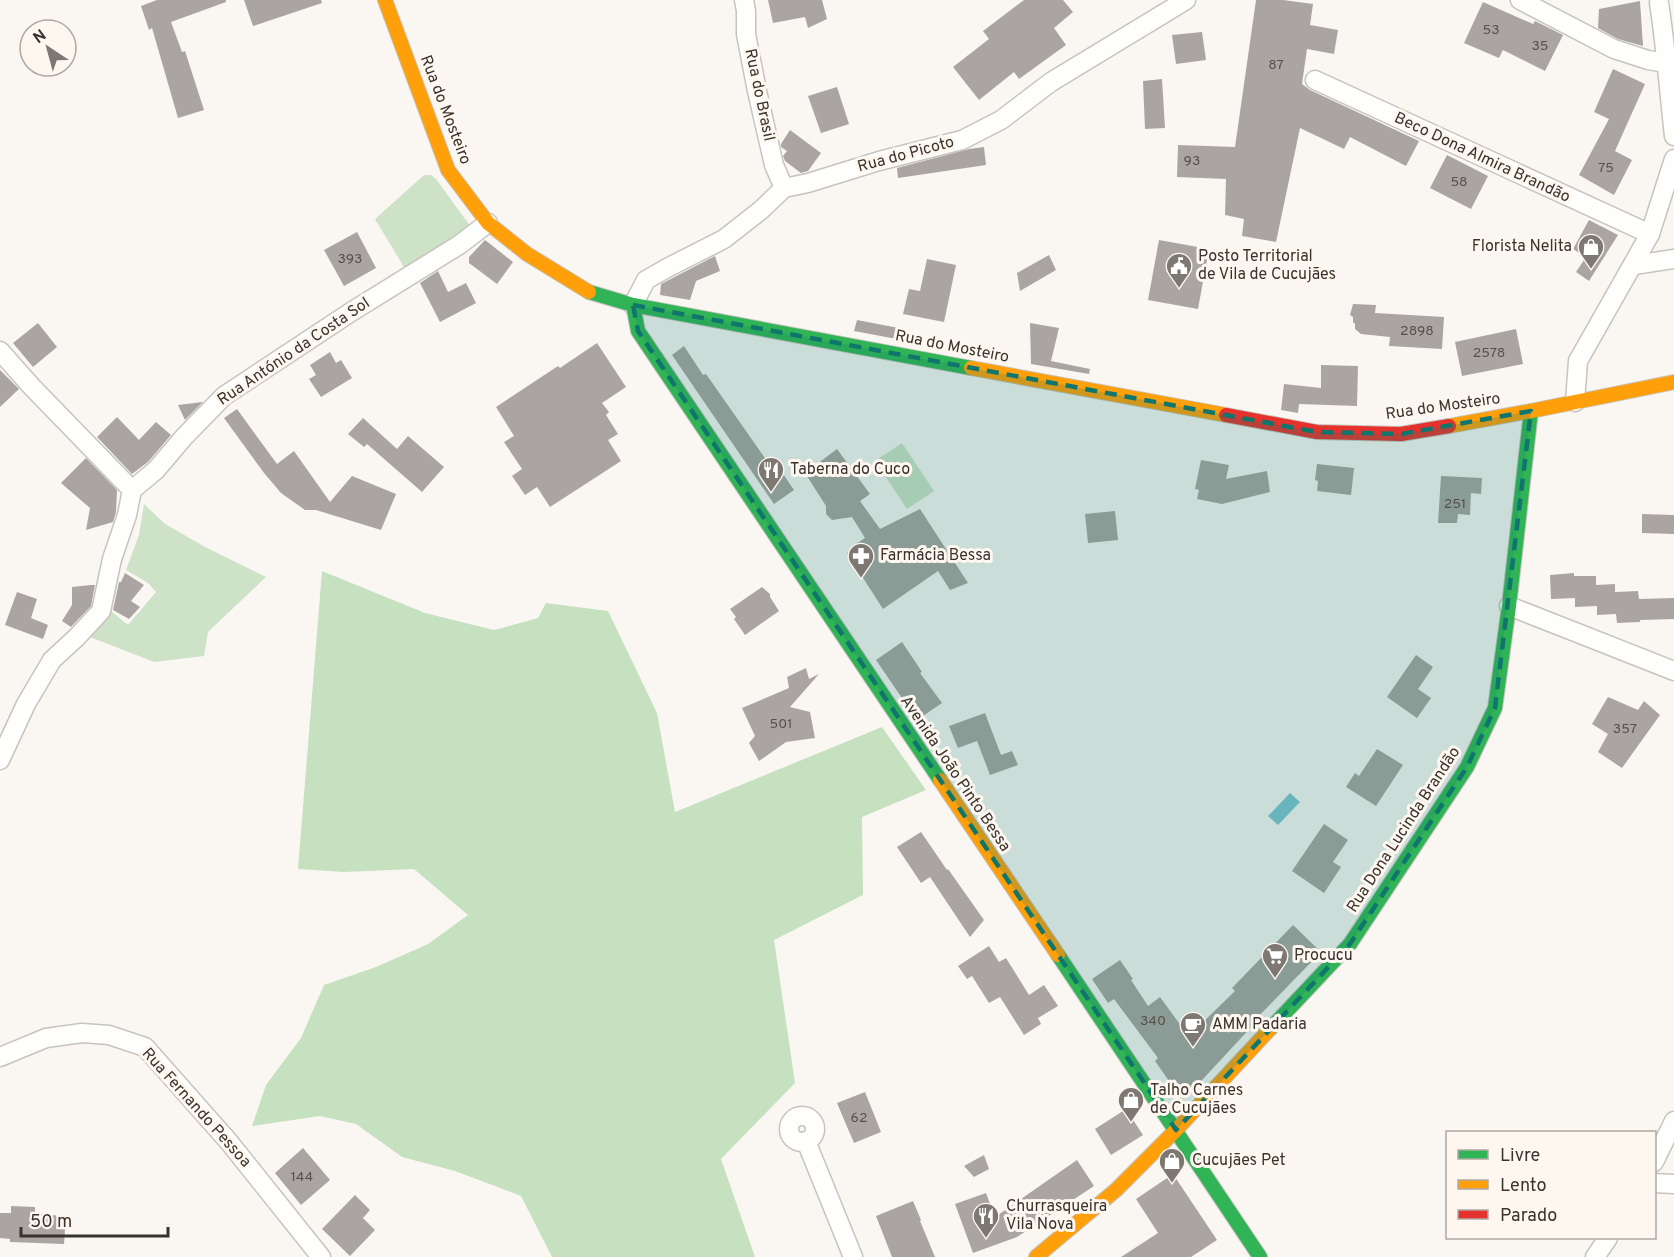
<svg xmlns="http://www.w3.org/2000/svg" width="1674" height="1257" viewBox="0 0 1674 1257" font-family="Overpass,sans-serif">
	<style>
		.green { fill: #cde2c6 }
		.forest { fill: #c6e1bf }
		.water { fill: #7fc5d3 }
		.building { fill: #aaa5a2 }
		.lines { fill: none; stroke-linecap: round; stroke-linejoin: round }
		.street-casing { stroke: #c7c3be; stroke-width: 21 }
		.fast-casing { stroke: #c7c3be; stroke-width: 16 }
		.slow-casing { stroke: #c7c3be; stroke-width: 16 }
		.jam-casing { stroke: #c7c3be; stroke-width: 16 }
		.street { stroke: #fefefd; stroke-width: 18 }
		.fast { stroke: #30b455; stroke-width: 14 }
		.slow { stroke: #ff9f0a; stroke-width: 14 }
		.jam { stroke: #e5322d; stroke-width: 14 }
		.marked { fill: #0f766e; fill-opacity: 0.2; stroke: #0f766e; stroke-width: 4.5; stroke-dasharray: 12 8; stroke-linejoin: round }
		.labels { text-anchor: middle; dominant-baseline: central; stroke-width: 6; stroke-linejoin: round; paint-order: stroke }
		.number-label { font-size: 14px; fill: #55504a }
		.street-label { font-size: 16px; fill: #39332d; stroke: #fdf7f0 }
		.poi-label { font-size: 16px; fill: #39332d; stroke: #fdf7f0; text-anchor: start }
	</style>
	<rect width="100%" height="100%" fill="#faf7f3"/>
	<g class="green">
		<polygon points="424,175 431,175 436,179 471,227 408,269 404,267 375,219"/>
		<polygon points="902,443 934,491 907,509 875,461"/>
		<polygon points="144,504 165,524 207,548 266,577 208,632 204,656 154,662 90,637 111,611 128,625 156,592 148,583 126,570 139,535"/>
	</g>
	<polygon class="forest" points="322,571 425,613 494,630 538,618 546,603 608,611 657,713 675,812 882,727 926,790 862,817 863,895 774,940 795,1083 721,1159 755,1257 552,1257 521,1196 455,1171 402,1157 356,1124 320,1116 252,1126 266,1085 301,1038 324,985 376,967 428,944 468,915 414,869 344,872 298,869"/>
	<polygon class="water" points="1290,793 1300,802 1278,825 1268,816"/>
	<g class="building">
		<polygon points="157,0 226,0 226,2 171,22 182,52 185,51 204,110 178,118 152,28 149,30 141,6"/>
		<polygon points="244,0 321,0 322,3 253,26"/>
		<polygon points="768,0 822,0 827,19 808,28 805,17 773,23"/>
		<polygon points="1024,0 1063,0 1073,12 1054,28 1066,45 1019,79 1014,72 979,100 953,67 989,39 983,31"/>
		<polygon points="1256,0 1283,0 1313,4 1310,25 1338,30 1334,54 1307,49 1302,84 1310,90 1419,141 1406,166 1350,137 1344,149 1300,128 1276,242 1242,236 1244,219 1225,215 1226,179 1177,177 1178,145 1235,147"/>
		<polygon points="1640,1 1643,46 1618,39 1598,28 1599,9"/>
		<polygon points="1483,2 1533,24 1535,21 1563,35 1545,71 1503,50 1499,58 1464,43"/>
		<polygon points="1202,32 1206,60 1176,64 1172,35"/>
		<polygon points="1613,69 1645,84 1615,151 1632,160 1614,195 1579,175 1609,119 1594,112"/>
		<polygon points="1162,79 1165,128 1145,129 1143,81"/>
		<polygon points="837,87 849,124 821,133 808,96"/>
		<polygon points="790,130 821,153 808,171 801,173 785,161 783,156 787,151 781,147 781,144"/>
		<polygon points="984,147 986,165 898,178 897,168 969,149"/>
		<polygon points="1447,155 1488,176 1471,209 1430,188"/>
		<polygon points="1589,220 1618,235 1589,281 1576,272 1586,257 1573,249"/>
		<polygon points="357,232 376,268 344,286 324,250"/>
		<polygon points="485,240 513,262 497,284 469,263 469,257"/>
		<polygon points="1159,240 1209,249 1198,309 1148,300"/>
		<polygon points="1049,255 1056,270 1020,291 1017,273"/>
		<polygon points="715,256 720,271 696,281 690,300 660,295 661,284"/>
		<polygon points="927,259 956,265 944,322 903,314 909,289 920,291"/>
		<polygon points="438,271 448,292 466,283 476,303 440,322 420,283"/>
		<polygon points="1353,304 1376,305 1375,313 1444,317 1442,349 1389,346 1390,337 1361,334 1355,329 1355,324 1353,322 1353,317 1350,315"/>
		<polygon points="857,320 904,329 902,340 854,331"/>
		<polygon points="38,323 57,347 33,367 13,343"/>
		<polygon points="1030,323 1059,328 1051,361 1090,369 1089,374 1031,364"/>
		<polygon points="1516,329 1523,364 1462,376 1455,342"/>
		<polygon points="597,343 626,387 602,403 609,412 606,415 618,434 608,440 621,461 550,507 537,487 525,495 512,476 522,469 504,442 514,436 496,407 558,366 560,368"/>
		<polygon points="684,346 703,375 706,374 776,474 781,471 794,490 774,504 672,355"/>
		<polygon points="330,352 336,363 341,360 352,378 321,397 309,379 316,375 310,365"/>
		<polygon points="1321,365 1358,366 1357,406 1299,404 1298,413 1281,410 1284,384 1321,388"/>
		<polygon points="0,370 19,389 0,407"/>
		<polygon points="203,402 185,420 178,405"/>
		<polygon points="237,409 277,464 294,451 330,502 352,476 396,494 381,530 316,510 305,510 281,493 264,473 224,418"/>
		<polygon points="117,417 139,440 156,422 171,435 148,462 132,474 97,437"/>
		<polygon points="363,418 397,449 408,436 444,467 422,492 367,444 364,447 348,434"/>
		<polygon points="837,449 870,494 860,501 880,529 920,509 968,583 950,590 938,571 883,609 847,553 858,546 856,544 865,538 852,517 832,520 826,514 826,506 805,473"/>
		<polygon points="86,458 117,490 116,512 113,522 86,530 90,508 61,483"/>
		<polygon points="1201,460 1229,465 1226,479 1267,471 1270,492 1222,504 1197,499 1199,490 1195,489"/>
		<polygon points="1317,464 1354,468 1351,495 1317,491 1318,481 1315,480"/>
		<polygon points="1441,476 1482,478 1481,494 1471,493 1470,515 1458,514 1457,523 1438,523"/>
		<polygon points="1115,511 1118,540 1088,543 1085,514"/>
		<polygon points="1642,514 1674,515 1674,534 1642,533"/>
		<polygon points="125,573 144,585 131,601 140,607 129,619 113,610 119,582 121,582"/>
		<polygon points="1574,573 1574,576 1596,576 1596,585 1615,584 1615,592 1638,591 1639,599 1674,598 1674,619 1640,620 1640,622 1617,623 1616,614 1597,615 1597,606 1575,607 1575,598 1551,599 1550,575"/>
		<polygon points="91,585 95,585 91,606 71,627 62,621 72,605 72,587"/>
		<polygon points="762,587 770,594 770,597 779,611 745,635 734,619 736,617 730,609"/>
		<polygon points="17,592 37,599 31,618 48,625 43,639 5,625"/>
		<polygon points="902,642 922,672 920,673 942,703 917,720 876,660"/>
		<polygon points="1416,655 1433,667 1418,689 1431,698 1417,718 1387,697"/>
		<polygon points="806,668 809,679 819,674 790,707 810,712 815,738 786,742 759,761 749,743 755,736 742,708 789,688 787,677"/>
		<polygon points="1608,697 1638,710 1644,701 1660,715 1622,768 1598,752 1608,734 1592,724"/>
		<polygon points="985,713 1001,755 1012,751 1018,765 990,775 977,741 958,748 949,726"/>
		<polygon points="1377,749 1403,765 1376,806 1346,787 1355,773 1359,776"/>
		<polygon points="1324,824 1348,840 1333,862 1341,867 1324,893 1292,871"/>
		<polygon points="921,832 947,870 948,869 984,920 970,937 930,877 921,883 897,847"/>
		<polygon points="1293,925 1321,952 1251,1024 1253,1025 1191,1092 1176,1091 1155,1061 1158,1058 1114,999 1108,1003 1092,979 1120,960 1133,979 1131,980 1148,1006 1160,997 1184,1030 1191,1022 1198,1027 1235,991 1232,988"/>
		<polygon points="989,946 999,962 1006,958 1029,995 1044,985 1058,1006 1038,1018 1041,1024 1024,1035 1000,997 989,1003 972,976 967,979 958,966"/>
		<polygon points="865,1092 881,1132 854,1143 837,1103"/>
		<polygon points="1126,1109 1143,1135 1111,1155 1095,1129"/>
		<polygon points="303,1148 330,1180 301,1205 275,1173"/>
		<polygon points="984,1155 989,1169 974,1177 964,1166"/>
		<polygon points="1077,1160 1094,1186 1017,1237 973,1253 955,1204 986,1193 995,1217"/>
		<polygon points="1173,1174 1217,1240 1191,1257 1121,1257 1158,1233 1136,1199"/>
		<polygon points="355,1195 370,1210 363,1218 375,1230 350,1256 322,1229"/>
		<polygon points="913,1201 921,1220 920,1221 935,1257 892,1257 876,1216"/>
		<polygon points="11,1206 35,1207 35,1214 66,1216 64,1244 10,1242 10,1239 0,1238 0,1213 11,1213"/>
	</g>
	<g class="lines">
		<g class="street-casing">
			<g id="street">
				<polyline points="744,0 746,11 746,34 757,91 774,165 784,188"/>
				<polyline points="1520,0 1614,49 1648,60 1666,63"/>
				<path d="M1659,3C1666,47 1669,92 1674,136"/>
				<polyline points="1315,80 1650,234"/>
				<polyline points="1634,265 1674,259"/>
				<polyline points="633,305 646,280 667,268 724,239 761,210 784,188 808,183 879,161 962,140 1001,120 1051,82 1186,0"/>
				<polyline points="0,351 32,387 132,490"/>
				<polyline points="1575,402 1578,361 1650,234 1674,159"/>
				<polyline points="1509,606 1674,671"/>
				<polyline points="0,760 26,704 52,660 77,637 101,611 112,559 127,515 132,490 156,470 184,437 224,396 351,312 459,245 488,223"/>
				<polyline points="0,1057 46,1038 82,1033 109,1035 145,1047 229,1142 321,1257"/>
				<circle cx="802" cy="1129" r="13"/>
				<polyline points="806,1141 853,1257"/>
				<polyline points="1654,1162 1674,1121"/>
				<polyline points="1654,1183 1674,1184"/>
				<polyline points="1595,1257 1608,1238"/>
			</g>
		</g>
		<g class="fast-casing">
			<g id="fast">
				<polyline points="589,292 633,305 971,368"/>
				<polyline points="633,305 638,331 940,780"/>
				<polyline points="1058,955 1260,1257"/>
				<polyline points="1270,1029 1350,944 1467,767 1495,708 1509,606 1531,411"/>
			</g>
		</g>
		<g class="slow-casing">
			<g id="slow">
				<polyline points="385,0 448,170 488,223 527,254 589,292"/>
				<polyline points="971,368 1226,415"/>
				<polyline points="1449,426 1531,411 1674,382"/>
				<polyline points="940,780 1058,955"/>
				<polyline points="1036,1257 1116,1190 1176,1130 1270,1029"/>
			</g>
		</g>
		<g class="jam-casing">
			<polyline id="jam" points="1226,415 1317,432 1401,434 1449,426"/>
		</g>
		<use href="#street" class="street"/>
		<use href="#fast" class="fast"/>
		<use href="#slow" class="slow"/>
		<use href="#jam" class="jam"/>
	</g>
	<path class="marked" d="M633,305L1317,432L1401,434L1531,411L1495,708L1467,767L1350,944L1176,1130L638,331Z"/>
	<defs>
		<g id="shop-pin" transform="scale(1.35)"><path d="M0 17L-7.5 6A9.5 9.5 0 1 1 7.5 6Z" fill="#7d7872" stroke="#fdf7f0"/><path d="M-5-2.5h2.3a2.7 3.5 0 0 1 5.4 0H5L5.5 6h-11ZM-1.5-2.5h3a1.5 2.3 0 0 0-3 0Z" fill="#fff"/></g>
		<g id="civic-pin" transform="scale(1.35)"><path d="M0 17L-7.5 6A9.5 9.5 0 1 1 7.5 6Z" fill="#7d7872" stroke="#fdf7f0"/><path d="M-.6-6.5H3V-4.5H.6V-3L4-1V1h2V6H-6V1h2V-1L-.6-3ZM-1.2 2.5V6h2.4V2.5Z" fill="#fff"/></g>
		<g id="restaurant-pin" transform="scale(1.35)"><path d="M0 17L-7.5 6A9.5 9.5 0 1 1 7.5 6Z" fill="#7d7872" stroke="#fdf7f0"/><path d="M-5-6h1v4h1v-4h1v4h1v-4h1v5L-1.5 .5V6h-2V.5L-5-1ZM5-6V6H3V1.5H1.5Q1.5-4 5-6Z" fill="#fff"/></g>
		<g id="pharmacy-pin" transform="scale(1.35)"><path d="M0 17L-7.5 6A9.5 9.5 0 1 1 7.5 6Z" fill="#7d7872" stroke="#fdf7f0"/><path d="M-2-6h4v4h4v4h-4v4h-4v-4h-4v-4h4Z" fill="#fff"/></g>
		<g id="supermarket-pin" transform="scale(1.35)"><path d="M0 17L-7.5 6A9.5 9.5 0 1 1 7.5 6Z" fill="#7d7872" stroke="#fdf7f0"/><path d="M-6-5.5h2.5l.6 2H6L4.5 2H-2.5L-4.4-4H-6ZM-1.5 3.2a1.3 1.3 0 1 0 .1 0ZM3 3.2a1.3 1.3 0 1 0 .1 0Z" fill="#fff"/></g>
		<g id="cafe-pin" transform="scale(1.35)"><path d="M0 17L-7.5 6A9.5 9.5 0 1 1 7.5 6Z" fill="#7d7872" stroke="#fdf7f0"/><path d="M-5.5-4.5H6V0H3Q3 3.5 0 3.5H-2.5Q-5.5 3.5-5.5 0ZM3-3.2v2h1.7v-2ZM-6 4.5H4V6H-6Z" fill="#fff"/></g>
	</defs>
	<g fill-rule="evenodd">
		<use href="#shop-pin" x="1591" y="247"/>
		<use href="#civic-pin" x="1179" y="266"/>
		<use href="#restaurant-pin" x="771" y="470"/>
		<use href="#pharmacy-pin" x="861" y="556"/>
		<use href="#supermarket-pin" x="1275" y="956"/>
		<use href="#cafe-pin" x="1193" y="1025"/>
		<use href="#shop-pin" x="1131" y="1100"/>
		<use href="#shop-pin" x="1172" y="1161"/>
		<use href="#restaurant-pin" x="986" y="1216"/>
	</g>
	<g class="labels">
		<g class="number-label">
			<text x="1491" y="30">53</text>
			<text x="1540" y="46">35</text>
			<text x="1276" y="65">87</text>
			<text x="1192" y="161">93</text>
			<text x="1606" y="168">75</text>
			<text x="1459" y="182">58</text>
			<text x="350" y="259">393</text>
			<text x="1417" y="331">2898</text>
			<text x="1489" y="353">2578</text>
			<text x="1455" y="504">251</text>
			<text x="781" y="724">501</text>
			<text x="1625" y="729">357</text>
			<text x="1153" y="1021">340</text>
			<text x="859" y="1118">62</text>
			<text x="302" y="1177">144</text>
		</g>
		<g class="street-label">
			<text transform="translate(759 95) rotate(78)">Rua do Brasil</text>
			<text transform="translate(445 110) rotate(69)">Rua do Mosteiro</text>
			<text transform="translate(906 155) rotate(-15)">Rua do Picoto</text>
			<text transform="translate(1482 158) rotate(25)">Beco Dona Almira Brandão</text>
			<text transform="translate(952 347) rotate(11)">Rua do Mosteiro</text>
			<text transform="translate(294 352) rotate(-34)">Rua António da Costa Sol</text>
			<text transform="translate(1443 407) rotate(-8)">Rua do Mosteiro</text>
			<text transform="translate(955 774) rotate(56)">Avenida João Pinto Bessa</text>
			<text transform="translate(1404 830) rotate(-57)">Rua Dona Lucinda Brandão</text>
			<text transform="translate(196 1108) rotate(48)">Rua Fernando Pessoa</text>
		</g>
		<g class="poi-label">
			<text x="1572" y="247" text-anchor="end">Florista Nelita</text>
			<text x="1198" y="257">Posto Territorial<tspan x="1198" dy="18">de Vila de Cucujães</tspan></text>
			<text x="790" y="470">Taberna do Cuco</text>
			<text x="880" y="556">Farmácia Bessa</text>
			<text x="1294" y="956">Procucu</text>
			<text x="1212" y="1025">AMM Padaria</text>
			<text x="1150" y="1091">Talho Carnes<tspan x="1150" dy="18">de Cucujães</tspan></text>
			<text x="1192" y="1161">Cucujães Pet</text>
			<text x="1006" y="1207">Churrasqueira<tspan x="1006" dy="18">Vila Nova</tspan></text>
		</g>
	</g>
	<rect x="1446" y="1131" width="210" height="108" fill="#fdf7f0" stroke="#afa9a2" stroke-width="1.5"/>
	<rect x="1458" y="1150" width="30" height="9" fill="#30b455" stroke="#afa9a2" stroke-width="1.5"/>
	<text x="1500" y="1161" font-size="18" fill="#39332d">Livre</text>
	<rect x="1458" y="1180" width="30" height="9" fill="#ff9f0a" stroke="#afa9a2" stroke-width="1.5"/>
	<text x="1500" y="1191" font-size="18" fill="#39332d">Lento</text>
	<rect x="1458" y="1210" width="30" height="9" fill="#e5322d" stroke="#afa9a2" stroke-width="1.5"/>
	<text x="1500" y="1221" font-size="18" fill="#39332d">Parado</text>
	<g transform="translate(48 48) rotate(324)"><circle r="28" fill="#fdf7f0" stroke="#afa9a2" stroke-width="1.5"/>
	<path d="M0-4.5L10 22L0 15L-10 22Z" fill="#7d7872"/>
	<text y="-9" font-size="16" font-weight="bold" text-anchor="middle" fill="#39332d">N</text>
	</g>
	<path d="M21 1227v9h147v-9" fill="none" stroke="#39332d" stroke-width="3"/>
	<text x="30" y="1227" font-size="18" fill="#39332d" stroke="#fdf7f0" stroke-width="4.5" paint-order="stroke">50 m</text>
</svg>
